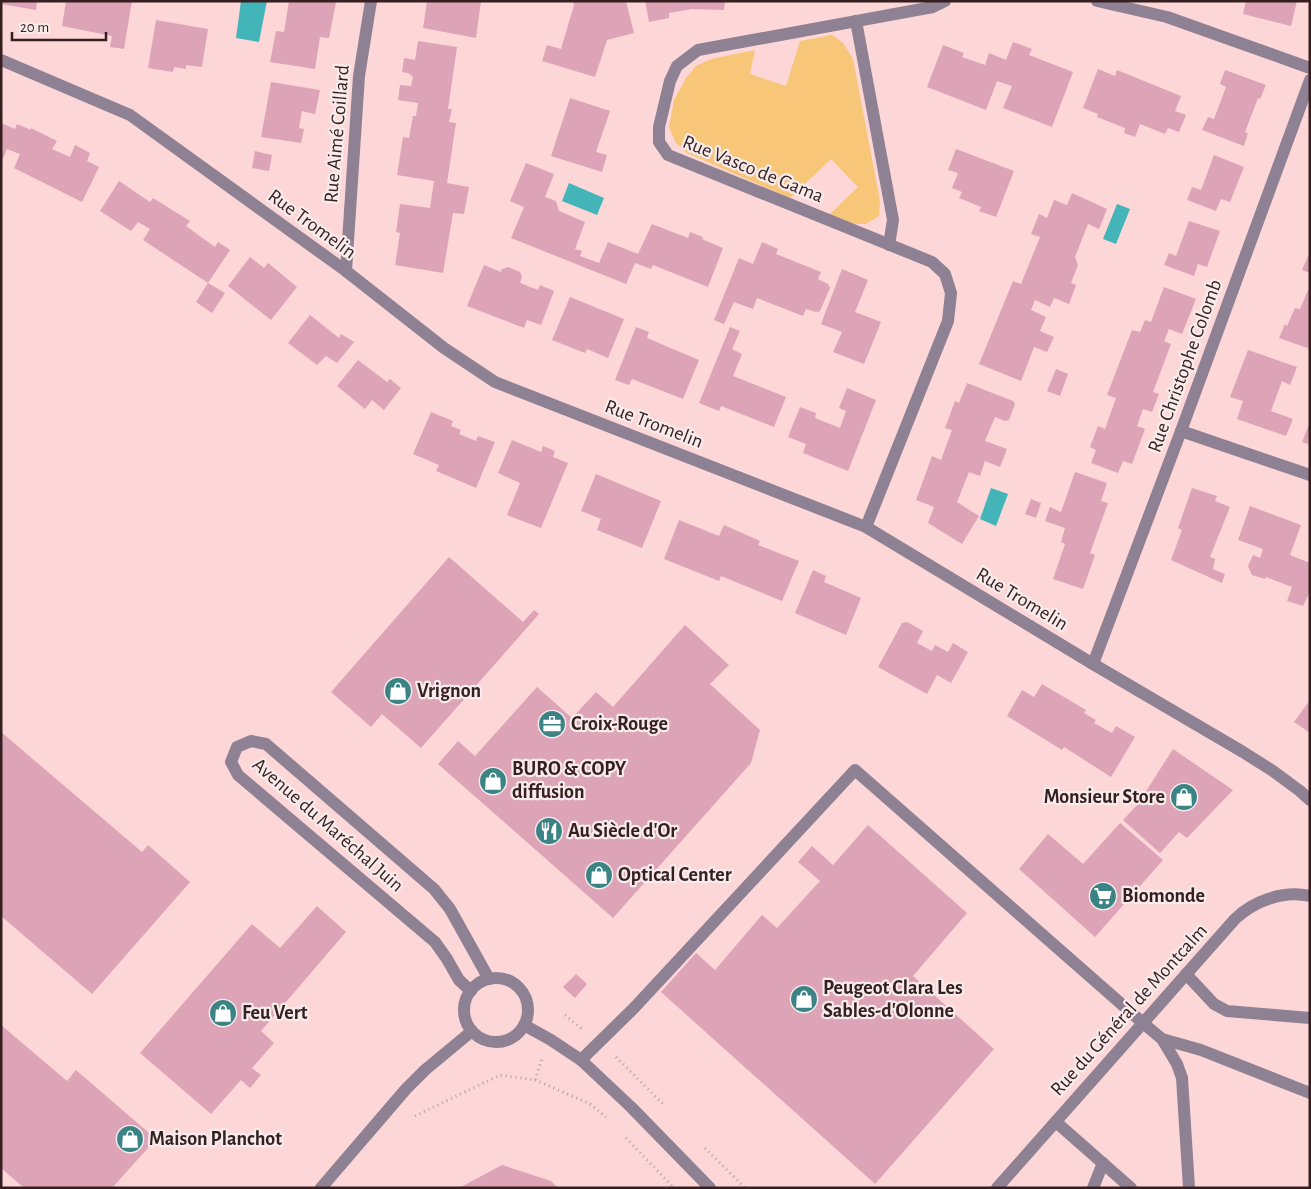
<svg xmlns="http://www.w3.org/2000/svg" width="1311" height="1189" viewBox="0 0 1311 1189" font-family="'Alegreya Sans',sans-serif">
	<style>
		.green { fill: #f7c678 }
		.water { fill: #43b5b8 }
		.building { fill: #dda3b6 }
		.lines { fill: none; stroke-linecap: round; stroke-linejoin: round }
		.path { stroke: #be9d9d; stroke-width: 3; stroke-dasharray: 1 4; stroke-linecap: butt }
		.minor { stroke: #8f8194; stroke-width: 12 }
		.labels { text-anchor: middle; dominant-baseline: central; stroke-width: 4.5; stroke-linejoin: round; paint-order: stroke }
		.street-label { font-size: 20px; fill: #361f20; stroke: #f8ebeb }
		.poi-label { font-size: 20px; font-weight: bold; fill: #361f20; stroke: #f8ebeb; text-anchor: start }
	</style>
	<rect width="100%" height="100%" fill="#fdd7d7"/>
	<polygon class="green" points="832,35 843,43 853,59 880,201 879,216 866,224 850,224 829,215 858,187 831,159 790,198 687,153 675,142 669,127 674,100 686,78 696,66 711,59 755,50 750,74 786,86 800,41"/>
	<g class="water">
		<polygon points="241,1 267,1 259,42 236,38"/>
		<polygon points="569,183 604,198 597,215 562,201"/>
		<polygon points="1117,204 1130,209 1116,244 1103,239"/>
		<polygon points="991,488 1008,494 996,526 980,519"/>
	</g>
	<g class="building">
		<polygon points="1,1 37,1 36,10 1,4"/>
		<polygon points="66,1 132,1 124,49 110,47 112,36 62,26"/>
		<polygon points="289,1 336,2 329,38 320,37 315,69 270,62 276,31 284,32"/>
		<polygon points="427,1 481,1 476,38 423,28"/>
		<polygon points="573,1 626,1 634,33 607,40 595,77 542,61 547,45 561,49 574,5"/>
		<polygon points="645,1 725,1 724,10 692,9 669,13 669,18 649,22"/>
		<polygon points="1246,1 1297,1 1291,26 1243,14"/>
		<polygon points="156,20 208,29 202,67 186,65 186,69 174,67 173,72 148,68"/>
		<polygon points="418,41 457,47 448,109 452,109 449,122 456,123 447,183 469,187 464,214 453,213 443,273 395,265 400,233 396,232 400,204 430,208 434,181 397,175 403,137 409,138 413,116 416,116 418,103 398,100 400,85 411,86 413,77 408,73 402,72 404,58 415,60"/>
		<polygon points="1013,42 1032,49 1029,55 1073,72 1052,127 1003,108 1012,86 997,81 986,110 927,87 943,45 964,53 962,57 985,65 989,53 1006,60"/>
		<polygon points="1098,69 1115,76 1117,70 1181,96 1175,111 1186,115 1179,132 1168,128 1165,134 1140,124 1135,137 1124,133 1125,128 1097,117 1098,114 1083,108"/>
		<polygon points="1225,70 1266,85 1260,99 1258,98 1245,132 1248,133 1244,146 1202,130 1208,117 1214,119 1226,87 1220,84"/>
		<polygon points="271,82 320,90 315,114 302,111 299,128 304,129 301,143 261,137"/>
		<polygon points="570,98 610,111 596,152 607,155 602,172 551,156"/>
		<polygon points="1,123 15,129 17,124 31,130 31,128 57,141 52,149 70,157 75,145 90,153 87,161 99,167 82,202 14,168 20,154 7,149 1,163"/>
		<polygon points="956,149 1014,171 996,217 979,211 981,207 959,198 962,192 952,188 958,173 948,170"/>
		<polygon points="255,151 272,155 269,171 252,168"/>
		<polygon points="1214,155 1244,167 1230,202 1221,199 1216,211 1187,200 1192,187 1201,190"/>
		<polygon points="526,163 554,174 545,197 556,201 559,211 585,222 575,249 582,251 580,256 599,263 608,242 638,254 652,224 688,238 690,232 703,237 702,239 723,248 708,287 653,265 651,269 635,263 626,284 511,238 524,207 510,201"/>
		<polygon points="119,181 150,202 153,198 190,221 186,226 215,247 218,242 230,250 208,283 143,240 150,229 138,222 131,231 100,211"/>
		<polygon points="1072,193 1107,209 1099,229 1088,224 1075,257 1078,265 1071,283 1076,285 1069,304 1054,298 1050,307 1035,300 1031,310 1046,317 1040,331 1054,337 1047,352 1034,347 1021,381 979,364 1013,281 1021,284 1040,237 1031,234 1039,214 1047,218 1054,200 1067,205"/>
		<polygon points="1189,221 1220,231 1207,267 1198,264 1194,276 1164,265 1169,253 1176,256"/>
		<polygon points="762,242 778,249 776,254 821,272 818,279 828,284 830,288 820,311 816,312 806,309 803,316 757,298 753,309 734,302 724,324 714,320 739,258 753,264"/>
		<polygon points="1308,256 1310,257 1310,273 1302,270"/>
		<polygon points="250,257 264,268 268,263 297,287 271,320 228,286"/>
		<polygon points="484,265 501,272 502,269 508,267 520,272 522,277 520,283 538,290 540,285 554,291 541,325 527,320 524,328 467,306"/>
		<polygon points="842,269 868,280 855,312 881,322 864,364 833,352 842,332 821,324"/>
		<polygon points="208,283 225,293 212,313 196,302"/>
		<polygon points="1164,287 1196,299 1182,334 1169,329 1164,341 1171,344 1153,392 1159,394 1152,412 1143,409 1137,426 1145,429 1132,464 1123,461 1118,473 1091,463 1096,450 1090,447 1098,426 1105,429 1116,398 1107,395 1132,330 1140,332 1145,320 1151,322"/>
		<polygon points="1308,290 1310,290 1310,349 1279,338 1285,324 1287,326 1295,308 1300,309"/>
		<polygon points="570,297 624,319 608,358 587,349 585,353 552,340"/>
		<polygon points="310,315 339,338 341,334 354,342 337,363 326,356 317,365 288,343"/>
		<polygon points="636,327 649,332 647,338 699,360 683,399 632,379 629,385 615,380"/>
		<polygon points="730,327 740,331 732,349 742,354 733,376 786,397 774,427 721,406 719,411 699,403"/>
		<polygon points="1248,350 1297,367 1290,385 1282,381 1271,411 1293,419 1286,436 1237,419 1243,401 1230,397"/>
		<polygon points="358,360 387,382 390,379 401,388 384,410 372,400 365,409 337,386"/>
		<polygon points="1056,369 1068,374 1060,396 1047,391"/>
		<polygon points="967,383 1013,401 1015,404 1009,420 1005,421 995,417 985,441 1007,449 1000,467 985,461 980,476 969,472 957,502 979,516 962,544 928,523 934,507 916,500 932,456 941,460 952,430 945,428 955,401 959,403"/>
		<polygon points="847,388 876,400 848,471 803,453 806,444 788,437 800,407 816,413 815,418 840,428 846,411 839,408"/>
		<polygon points="431,412 453,421 451,426 461,430 459,434 476,441 478,436 495,442 476,488 436,471 439,465 413,454"/>
		<polygon points="1310,422 1310,445 1302,442"/>
		<polygon points="512,440 541,452 543,446 555,451 553,457 568,463 541,528 507,515 520,483 498,473"/>
		<polygon points="1075,472 1107,483 1101,501 1108,503 1090,553 1095,555 1083,589 1053,579 1065,544 1061,542 1065,528 1045,521 1050,507 1061,512"/>
		<polygon points="596,474 661,501 642,548 597,530 601,519 581,511"/>
		<polygon points="1192,488 1217,496 1215,501 1230,507 1210,557 1215,559 1213,569 1225,574 1222,583 1171,560 1182,530 1178,528"/>
		<polygon points="1031,499 1041,503 1036,518 1025,514"/>
		<polygon points="1250,506 1301,525 1290,555 1310,563 1310,591 1303,606 1287,601 1292,587 1266,577 1265,579 1252,575 1248,566 1253,555 1260,558 1263,549 1238,540"/>
		<polygon points="679,520 719,536 724,525 760,541 758,545 799,561 782,601 721,576 719,581 664,559"/>
		<polygon points="449,557 523,622 534,610 539,614 421,748 382,714 371,727 331,692"/>
		<polygon points="813,570 826,576 824,582 861,598 846,635 795,613"/>
		<polygon points="907,622 923,631 917,643 932,651 935,645 948,652 953,643 968,652 951,683 937,675 927,694 878,667 902,623"/>
		<polygon points="685,625 729,665 710,684 760,730 751,763 613,918 438,764 458,741 475,756 537,687 572,718 596,692 613,707"/>
		<polygon points="1042,684 1086,710 1084,713 1096,720 1094,723 1112,733 1116,726 1135,737 1111,777 1064,747 1062,750 1007,716 1022,690 1034,697"/>
		<polygon points="1310,700 1310,733 1294,722"/>
		<polygon points="1,732 142,852 148,845 190,882 92,994 1,916"/>
		<polygon points="1173,749 1233,790 1187,838 1179,832 1160,853 1123,820 1138,804"/>
		<polygon points="1120,823 1163,860 1095,937 1019,869 1048,834 1083,864"/>
		<polygon points="868,825 967,913 913,976 994,1049 875,1184 661,992 696,953 715,970 762,915 777,928 820,881 798,862 812,846 833,865"/>
		<polygon points="317,906 346,932 261,1031 274,1043 252,1068 261,1075 250,1088 241,1080 211,1114 140,1053 252,924 280,948"/>
		<polygon points="576,974 587,984 575,998 563,987"/>
		<polygon points="1,1025 67,1081 76,1070 156,1139 112,1188 24,1188 1,1168"/>
		<polygon points="502,1165 551,1181 558,1188 459,1188"/>
	</g>
	<g class="lines">
		<g class="path">
			<polyline points="565,1015 582,1029"/>
			<polyline points="616,1057 663,1104"/>
			<polyline points="535,1080 590,1104 606,1117"/>
			<polyline points="415,1116 500,1075 535,1080 542,1059"/>
			<polyline points="626,1138 674,1188"/>
			<polyline points="705,1148 745,1188"/>
		</g>
		<g class="minor">
			<polyline points="1097,1 1167,17 1310,68"/>
			<polyline points="856,21 893,220 889,245"/>
			<polyline points="1,60 130,115 346,271 444,348 495,382 866,527 1093,664 1243,752 1273,771 1300,791 1310,800"/>
			<polyline points="346,271 359,76 371,1"/>
			<polyline points="1181,431 1310,475"/>
			<polyline points="866,527 948,321 951,293 945,274 932,262 668,155 659,142 659,127 670,81 677,66 698,50 933,7 945,1"/>
			<polyline points="1093,664 1181,431 1310,80"/>
			<polyline points="1186,974 1214,1004 1227,1011 1310,1018"/>
			<circle cx="496" cy="1010" r="32"/>
			<polyline points="471,991 459,980 447,959 435,942 238,775 231,762 237,747 251,741 266,744 434,889 450,909 489,979"/>
			<polyline points="524,1025 551,1040 581,1060 631,1107 710,1188"/>
			<polyline points="1162,1039 1201,1050 1310,1093"/>
			<polyline points="581,1060 634,1008 855,770 1143,1023 1162,1039 1177,1064 1182,1078 1189,1188"/>
			<polyline points="1056,1122 1131,1188"/>
			<polyline points="321,1188 406,1089 425,1070 472,1031"/>
			<path d="M997,1188L1235,919C1254,901 1283,890 1310,896"/>
			<polyline points="1093,1188 1103,1163"/>
		</g>
	</g>
	<defs>
		<g id="shop-disc" transform="scale(1.4375)"><circle r="9.5" fill="#3b8385" stroke="#f8ebeb"/><path d="M-5-2.5h2.3a2.7 3.5 0 0 1 5.4 0H5L5.5 6h-11ZM-1.5-2.5h3a1.5 2.3 0 0 0-3 0Z" fill="#fff"/></g>
		<g id="office-disc" transform="scale(1.4375)"><circle r="9.5" fill="#3b8385" stroke="#f8ebeb"/><path d="M-6-3h4V-5.5h4V-3h4V5H-6ZM-1-4.5V-3h2v-1.5ZM-6 0V1H6V0Z" fill="#fff"/></g>
		<g id="restaurant-disc" transform="scale(1.4375)"><circle r="9.5" fill="#3b8385" stroke="#f8ebeb"/><path d="M-5-6h1v4h1v-4h1v4h1v-4h1v5L-1.5 .5V6h-2V.5L-5-1ZM5-6V6H3V1.5H1.5Q1.5-4 5-6Z" fill="#fff"/></g>
		<g id="supermarket-disc" transform="scale(1.4375)"><circle r="9.5" fill="#3b8385" stroke="#f8ebeb"/><path d="M-6-5.5h2.5l.6 2H6L4.5 2H-2.5L-4.4-4H-6ZM-1.5 3.2a1.3 1.3 0 1 0 .1 0ZM3 3.2a1.3 1.3 0 1 0 .1 0Z" fill="#fff"/></g>
	</defs>
	<g fill-rule="evenodd">
		<use href="#shop-disc" x="398" y="691"/>
		<use href="#office-disc" x="552" y="724"/>
		<use href="#shop-disc" x="493" y="781"/>
		<use href="#shop-disc" x="1184" y="797"/>
		<use href="#restaurant-disc" x="549" y="831"/>
		<use href="#shop-disc" x="599" y="875"/>
		<use href="#supermarket-disc" x="1103" y="896"/>
		<use href="#shop-disc" x="804" y="999"/>
		<use href="#shop-disc" x="223" y="1013"/>
		<use href="#shop-disc" x="130" y="1139"/>
	</g>
	<g class="labels">
		<g class="street-label">
			<text transform="translate(337 134) rotate(-85)">Rue Aimé Coillard</text>
			<text transform="translate(753 169) rotate(22)">Rue Vasco de Gama</text>
			<text transform="translate(312 224) rotate(36)">Rue Tromelin</text>
			<text transform="translate(1185 366) rotate(-70)">Rue Christophe Colomb</text>
			<text transform="translate(654 424) rotate(21)">Rue Tromelin</text>
			<text transform="translate(1022 599) rotate(31)">Rue Tromelin</text>
			<text transform="translate(328 825) rotate(41)">Avenue du Maréchal Juin</text>
			<text transform="translate(1129 1010) rotate(-48)">Rue du Général de Montcalm</text>
		</g>
		<g class="poi-label">
			<text x="417" y="691">Vrignon</text>
			<text x="571" y="724">Croix-Rouge</text>
			<text x="512" y="769">BURO &amp; COPY<tspan x="512" dy="23">diffusion</tspan></text>
			<text x="1165" y="797" text-anchor="end">Monsieur Store</text>
			<text x="568" y="831">Au Siècle d'Or</text>
			<text x="618" y="875">Optical Center</text>
			<text x="1122" y="896">Biomonde</text>
			<text x="823" y="988">Peugeot Clara Les<tspan x="823" dy="23">Sables-d'Olonne</tspan></text>
			<text x="242" y="1013">Feu Vert</text>
			<text x="149" y="1139">Maison Planchot</text>
		</g>
	</g>
	<rect width="1311" height="1189" fill="none" stroke="#361f20" stroke-width="5"/>
	<path d="M12 32v8h94v-8" fill="none" stroke="#361f20" stroke-width="2.5"/>
	<text x="20" y="32" font-size="15" fill="#361f20" stroke="#f8ebeb" stroke-width="4" paint-order="stroke">20 m</text>
</svg>
